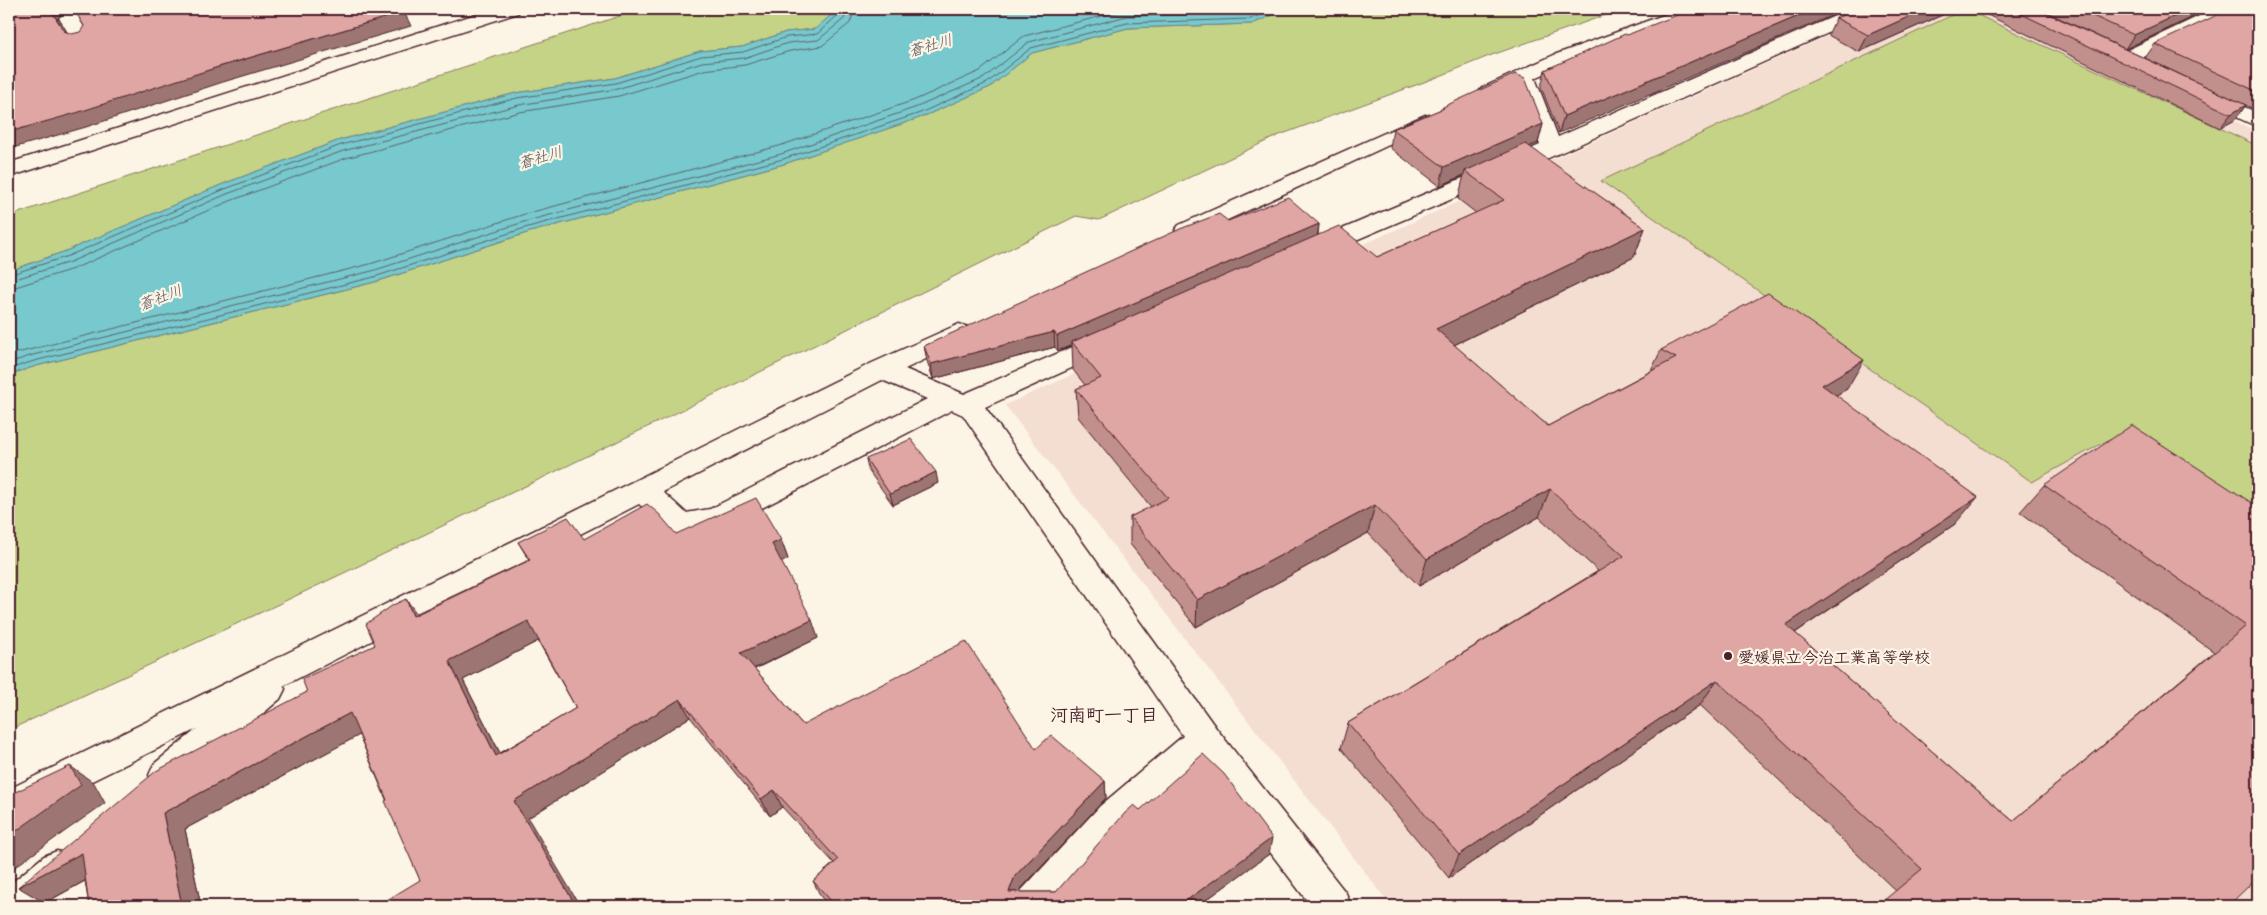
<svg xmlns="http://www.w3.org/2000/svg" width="2267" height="915" viewBox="0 0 2267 915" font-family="'Playpen Sans','Klee One',sans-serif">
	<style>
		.built { fill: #f4ddd1 }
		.green { fill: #c5d387; stroke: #887959 }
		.water { fill: #77c9cd; stroke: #65858c }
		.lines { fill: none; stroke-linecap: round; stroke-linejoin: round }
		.shore { stroke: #5c636c; stroke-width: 1 }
		.minor-casing { stroke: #4a1f2b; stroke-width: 3 }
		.minor { fill: #fcf5e5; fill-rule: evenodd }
		.wall { fill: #c18f8c; stroke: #4a1f2b; fill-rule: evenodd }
		.shaded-wall { fill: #9d7472; stroke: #4a1f2b }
		.building { fill: #e0a6a3; stroke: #4a1f2b; fill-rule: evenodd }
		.poi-dot { fill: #4a1f2b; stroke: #fcf5e5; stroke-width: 2 }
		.labels { text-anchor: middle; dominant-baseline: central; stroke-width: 4.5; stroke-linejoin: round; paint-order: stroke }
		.far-water-label { font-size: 15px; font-style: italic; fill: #58525c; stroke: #fcf5e5 }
		.poi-label { font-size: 16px; font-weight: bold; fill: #4a1f2b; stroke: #fcf5e5; text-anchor: start }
		.neighbourhood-label { font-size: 18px; font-weight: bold; fill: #4a1f2b; stroke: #fcf5e5 }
	</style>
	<rect width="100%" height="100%" fill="#fcf5e5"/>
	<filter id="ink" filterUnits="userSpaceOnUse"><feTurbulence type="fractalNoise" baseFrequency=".02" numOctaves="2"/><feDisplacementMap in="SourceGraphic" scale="10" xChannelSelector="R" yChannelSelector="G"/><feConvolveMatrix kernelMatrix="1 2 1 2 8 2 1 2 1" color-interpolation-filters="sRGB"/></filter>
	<g filter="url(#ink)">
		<polygon class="built" points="1888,9 2000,9 2258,132 2258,906 1391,906 1005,405"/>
		<g class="green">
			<polygon points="641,9 838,9 816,29 786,32 742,47 700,51 615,78 516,93 340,140 223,184 66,251 9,271 9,216"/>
			<path d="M1287,9H1623L1489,56L1435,78L1277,136L1099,220L1076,216C722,392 367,565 9,730V375L36,366L375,282L530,232L784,164L922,117L990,87L1032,53L1128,28L1252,24Z"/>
			<polygon points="1965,9 2258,146 2258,531 2110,439 2032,482 1601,181"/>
		</g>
		<polygon class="water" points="838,9 1287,9 1252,24 1128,28 1032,53 990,87 922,117 784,164 530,232 375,282 36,366 9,375 9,271 66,251 223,184 340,140 516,93 615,78 700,51 742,47 786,32 815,29"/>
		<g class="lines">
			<g class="shore">
				<polyline points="9,275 68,256 225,189 341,145 517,98 616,83 701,56 743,52 787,37 817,34 839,14 841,9"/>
				<polyline points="9,281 70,262 227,194 343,151 519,105 617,89 702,62 744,58 788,43 818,40 844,19 847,9"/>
				<polyline points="9,289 73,269 230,201 346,158 520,112 619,96 704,70 745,65 790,51 822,46 850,23 855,9"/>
				<polyline points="9,355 370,264 525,214 779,146 915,100 980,71 1024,36 1129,9"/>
				<polyline points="9,363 33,355 372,271 527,221 781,154 917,107 984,78 1029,42 1127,16 1249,13 1259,9"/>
				<polyline points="9,369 34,361 374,277 528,227 783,159 920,113 987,83 1031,48 1127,23 1250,19 1275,9"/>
			</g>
			<g class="minor-casing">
				<g id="minor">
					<polygon points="69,9 90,9 79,19 92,40 89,44 82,46 75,44 59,18"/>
					<polygon points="492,9 520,9 518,13 9,177 9,163"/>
					<polygon points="1680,9 1706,9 1704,13 1568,63 1535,78 1558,137 1851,9 1875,9 1873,13 1560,153 1323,254 1315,257 1307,254 1303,249 1307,244 1540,145 1518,86 1496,96 1489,98 1482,96 1479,92 1482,88 1554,55"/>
					<polygon points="2214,9 2238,9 2236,13 2133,62 2126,64 2119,62 2116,58 2119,54"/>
					<polygon points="2208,91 2258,113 2258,127 2201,101 2198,97 2201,93"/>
					<polygon points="1425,115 1432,117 1436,121 1432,125 1195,235 1187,237 1179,235 1175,230 1179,225"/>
					<path d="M959,324L968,327L972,333L968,339L905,369L964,394L1098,336L1107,333L1116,336L1120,342L1116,348L985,407L1216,728L1346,893L1351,906H1311L1202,762L1124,828L1056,906H1014L1019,893L1100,806L1183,736L963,415L952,410L725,527C711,532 685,541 671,533C660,527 649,513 639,504L283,686L285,689L280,699L178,786L166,790L154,786L149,775L154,764L197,729L9,822V789L289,652L872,363ZM882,380L927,399L710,509L686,513L663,492Z"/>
					<polygon points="57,851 70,856 75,868 70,880 38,906 9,906 9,885 44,856"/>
				</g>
			</g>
			<use href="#minor" class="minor"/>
		</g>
		<g class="wall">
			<polygon points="1857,9 1951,9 1949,12 1859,52 1828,35 1836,18"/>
			<polygon points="1975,9 2038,9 2246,105 2235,120 2220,128"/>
			<polygon points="2040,9 2210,9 2125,49"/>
			<polygon points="2258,9 2258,107 2254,109 2145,58 2155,44"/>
			<polygon points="1627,35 1559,133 1541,87 1545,70"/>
			<polygon points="1443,107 1543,124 1538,143 1529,147 1645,228 1634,257 1454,345 1548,426 1651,371 1661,350 1847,389 1836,395 1955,524 1795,633 2013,821 2214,652 2020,512 2044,485 2258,507 2258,877 1896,891 1700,705 1449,878 1341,748 1348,723 1598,571 1539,517 1419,586 1368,533 1196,627 1130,544 1130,517 1151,507 1078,417 1076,389 1085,385 1073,370 1072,345 1058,351 1055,347 933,379 927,361 924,346 1228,221 1319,224 1318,235 1377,257 1476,213 1458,199 1464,175 1440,186 1390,148 1393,129 1442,109"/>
			<polygon points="866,459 938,483 893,505 868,470"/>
			<path d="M676,534L781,540L788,559L781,562L818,638L755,669L803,725L1036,749L1105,781L1106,798L1018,892H1056L1140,810L1269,854L1198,906H829L821,897L813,881L834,863L782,807L770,816L690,717L528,818L420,880L359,735L185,829L201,906H89L85,881L45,903L307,692L375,645L417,613L529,560L518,542ZM538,641L576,708L500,753L463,680Z"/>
		</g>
		<g class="shaded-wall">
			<polygon points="50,9 67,9 57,19 73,45 64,31"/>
			<polygon points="1815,9 1847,9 1559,133 1564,116"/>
			<polygon points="1926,9 1951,9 1949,12 1859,52 1868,35"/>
			<polygon points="2190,9 2210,9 2125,49 2134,35"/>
			<polygon points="404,12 411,26 223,82 86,127 9,149 9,132 215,68"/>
			<polygon points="2246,105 2235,120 2220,128 2231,114"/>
			<polygon points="1543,124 1538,143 1468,173 1465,171 1464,175 1440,186 1444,167"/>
			<polygon points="1319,224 1317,239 1072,342 1072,345 1058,351 1057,336"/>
			<polygon points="1645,228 1634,257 1429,357 1436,329"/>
			<polygon points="1054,332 1055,347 933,379 931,364"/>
			<polygon points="1864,360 1847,389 1805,413 1822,385"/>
			<polygon points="936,472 938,483 893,505 890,494"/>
			<polygon points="1550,489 1539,517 1419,586 1427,559"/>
			<polygon points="1978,497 1955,524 1768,651 1786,625"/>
			<polygon points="1375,505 1368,533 1196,627 1197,600"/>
			<polygon points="781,540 788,559 779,564 772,544"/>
			<polygon points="406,599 420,618 413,616"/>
			<polygon points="812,620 818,638 749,671 741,653"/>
			<polygon points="528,621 540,640 463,680 510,773 496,756 449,661"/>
			<polygon points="1717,680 1700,705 1449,878 1459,855"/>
			<polygon points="680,699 690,717 528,818 580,906 576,906 514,801"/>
			<polygon points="350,713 367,731 185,829 201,906 182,906 163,813"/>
			<polygon points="70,766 94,783 105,803 9,871 9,836"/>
			<polygon points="1105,781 1106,798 1018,892 1009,892 1015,876"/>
			<polygon points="774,790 782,807 770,816 761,799"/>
			<polygon points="1272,838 1269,854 1198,906 1179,906"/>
			<polygon points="82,853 106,869 45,903 18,887"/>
		</g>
		<g class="building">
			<polygon points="9,9 50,9 64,31 72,34 80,32 84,26 74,9 270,9 271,10 279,12 286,10 287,9 402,9 404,12 215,68 76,113 9,132"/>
			<polygon points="1692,9 1815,9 1564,116 1545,70 1625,34 1627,35"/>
			<polygon points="1857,9 1926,9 1868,35 1836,18"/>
			<polygon points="2011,9 2038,9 2246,105 2231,114"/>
			<polygon points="2078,9 2190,9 2134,35"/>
			<polygon points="2230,9 2258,9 2258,92 2155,44"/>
			<polygon points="1515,74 1525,78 1543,124 1444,167 1393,129 1444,108 1443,107"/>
			<polygon points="1526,144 1645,228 1436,329 1548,426 1676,358 1661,350 1768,293 1864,360 1822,385 1978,497 1786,625 2013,821 2246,626 2044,485 2132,425 2258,507 2258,877 2228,906 1877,906 1922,869 1717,680 1459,855 1348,723 1624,556 1550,489 1427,559 1375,505 1197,600 1130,517 1168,498 1076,389 1101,378 1072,342 1339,226 1377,257 1504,200 1465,171"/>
			<polygon points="1288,197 1319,224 1057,336 1054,332 931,364 924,346 1180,229 1219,214 1228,221"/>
			<polygon points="911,439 936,472 890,494 866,459"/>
			<path d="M756,498L781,540L772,544L812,620L741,653L803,725L966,641L1036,749L1051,735L1105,781L1015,876L1009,892H1056L1125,813L1134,805L1140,810L1203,754L1224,774L1272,838L1179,906H836L813,881L838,860L774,790L761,799L680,699L514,801L576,906H377L420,880L385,801L387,800L350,713L163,813L182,906H89L82,853L18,887L156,771L307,692L302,679L375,645L366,624L393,605L406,599L413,616L530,560L518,542L568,517L584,539L647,504L659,514L676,534ZM528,621L576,708L496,756L449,661Z"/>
			<polygon points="70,766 81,785 9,836 9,795"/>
		</g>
	</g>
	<circle class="poi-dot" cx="1728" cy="656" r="5"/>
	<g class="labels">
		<g class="far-water-label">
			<text transform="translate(930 44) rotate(-16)">蒼社川</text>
			<text transform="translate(540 156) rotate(-16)">蒼社川</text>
			<text transform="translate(160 296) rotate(-21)">蒼社川</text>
		</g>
		<g class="poi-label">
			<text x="1738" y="656">愛媛県立今治工業高等学校</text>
		</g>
		<g class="neighbourhood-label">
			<text x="1104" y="713">河南町一丁目</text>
		</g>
	</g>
	<rect width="2267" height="915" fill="none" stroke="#fcf5e5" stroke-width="30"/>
	<rect x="15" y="15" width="2237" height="885" fill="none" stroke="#4a1f2b" stroke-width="2" filter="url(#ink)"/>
</svg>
